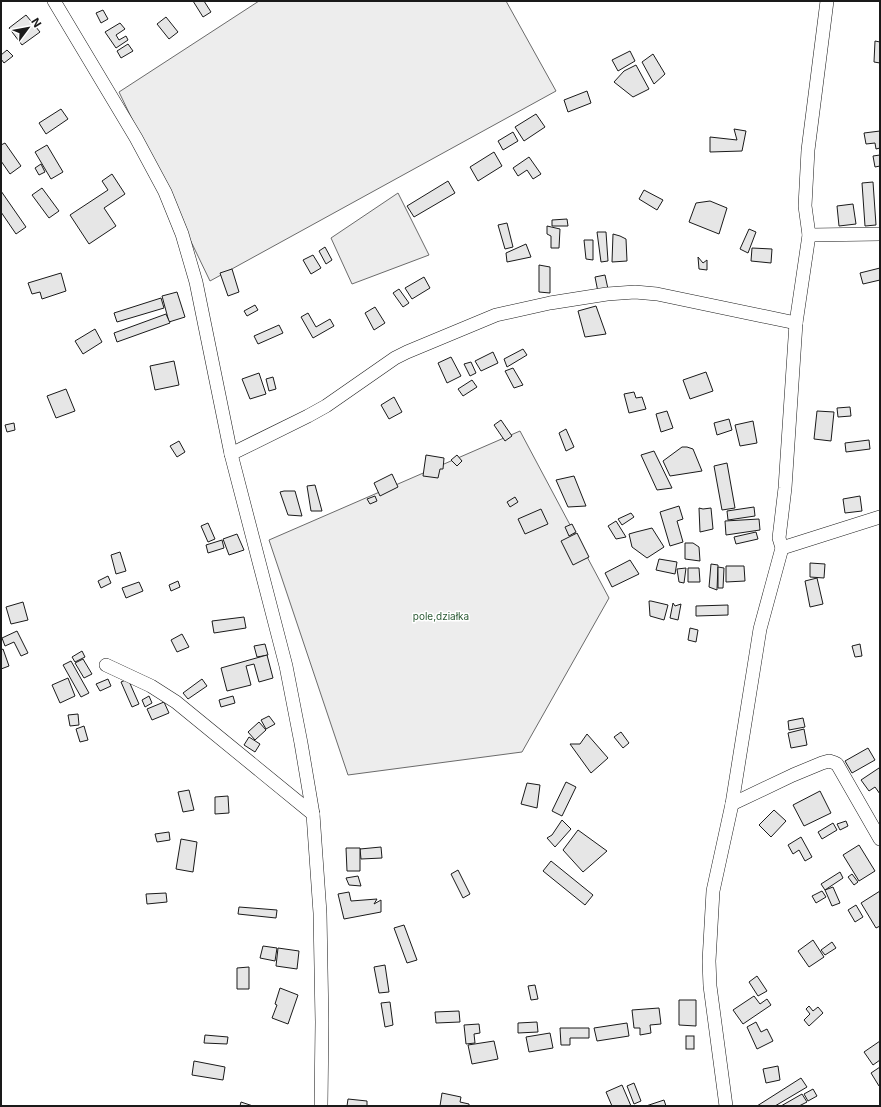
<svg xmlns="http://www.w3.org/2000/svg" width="881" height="1107" viewBox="0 0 881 1107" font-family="Inter,sans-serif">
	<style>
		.green { fill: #ededed; stroke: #6a6a6a }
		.building { fill: #e6e6e6; stroke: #1a1a1a }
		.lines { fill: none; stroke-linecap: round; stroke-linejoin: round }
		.minor-casing { stroke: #1a1a1a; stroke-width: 14 }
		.minor { stroke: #fff; stroke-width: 13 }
		.labels { text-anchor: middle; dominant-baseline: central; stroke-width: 3; stroke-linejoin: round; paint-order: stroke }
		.park-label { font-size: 10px; fill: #2b5a34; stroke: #fff }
	</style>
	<rect width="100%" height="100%" fill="#fff"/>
	<g class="green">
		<polygon points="259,1 506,1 556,91 210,281 119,92"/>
		<polygon points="398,193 429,255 352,284 331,238"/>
		<polygon points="520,431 609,598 522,752 348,775 269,540"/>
	</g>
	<g class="building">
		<polygon points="193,1 204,1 211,12 203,17"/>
		<polygon points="103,10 108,19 101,23 96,13"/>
		<polygon points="26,15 40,32 22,45 9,28"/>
		<polygon points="166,17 178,32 169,39 157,24"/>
		<polygon points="120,23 125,29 116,35 119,40 126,36 128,40 116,48 105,32"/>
		<polygon points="875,41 880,42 880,63 874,62"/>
		<polygon points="128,44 133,51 121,58 117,51"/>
		<polygon points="7,50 13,56 4,63 1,59 1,55"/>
		<polygon points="630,51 635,61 618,71 612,60"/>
		<polygon points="653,54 665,74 654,84 642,62"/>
		<polygon points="636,65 649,89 633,97 614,82 624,71"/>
		<polygon points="587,91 591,103 568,112 564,100"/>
		<polygon points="61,109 68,119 46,134 39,123"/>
		<polygon points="536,114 545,127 524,141 515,127"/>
		<polygon points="734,129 746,131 742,151 710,152 710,137 737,140"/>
		<polygon points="880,131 880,148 876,149 875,143 866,144 864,133"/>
		<polygon points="513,132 518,141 503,150 498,141"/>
		<polygon points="5,143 21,166 10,174 1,161 1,145"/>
		<polygon points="47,145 63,172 51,179 35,152"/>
		<polygon points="494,152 502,166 478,181 470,167"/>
		<polygon points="880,155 880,166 875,167 873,156"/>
		<polygon points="529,157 541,174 533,179 527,170 518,176 513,168"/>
		<polygon points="41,164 45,172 39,175 35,168"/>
		<polygon points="112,174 125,194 104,208 116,226 89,244 70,215 108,190 102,181"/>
		<polygon points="448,181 455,193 414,217 407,206"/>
		<polygon points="873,182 876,225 865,226 862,183"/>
		<polygon points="42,188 59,211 49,218 32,195"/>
		<polygon points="644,190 663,200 657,210 639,199"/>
		<polygon points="1,191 26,227 16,234 1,212"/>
		<polygon points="710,201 727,208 719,234 689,222 696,203"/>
		<polygon points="853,204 856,224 839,226 837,206"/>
		<polygon points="567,219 568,226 552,226 552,220"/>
		<polygon points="507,223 513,247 505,249 498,225"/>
		<polygon points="547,226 560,229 559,248 551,248 551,236 547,234"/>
		<polygon points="749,229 756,232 748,253 740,249"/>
		<polygon points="597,232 606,232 608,261 601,262"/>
		<polygon points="613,234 620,236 626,239 627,261 612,262"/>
		<polygon points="584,240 593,240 593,260 586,259"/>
		<polygon points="526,244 531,257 507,262 506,253"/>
		<polygon points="325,247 332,260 326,264 319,251"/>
		<polygon points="752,248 772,249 771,263 751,261"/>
		<polygon points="313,255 321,268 311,274 303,260"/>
		<polygon points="698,257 703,263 707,260 707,270 699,269"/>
		<polygon points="539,265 550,267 550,293 539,292"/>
		<polygon points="880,268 880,280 863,284 860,273"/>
		<polygon points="232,269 239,292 228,296 220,273"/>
		<polygon points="61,273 66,291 42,299 40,292 32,294 28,283"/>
		<polygon points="605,275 608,289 598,292 595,277"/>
		<polygon points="424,277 430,288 412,299 405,288"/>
		<polygon points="399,289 409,303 403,307 393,293"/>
		<polygon points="177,292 185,317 169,322 162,296"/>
		<polygon points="161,298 164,308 117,322 114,313"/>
		<polygon points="255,305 258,310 247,316 244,311"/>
		<polygon points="596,306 606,334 585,337 578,311"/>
		<polygon points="375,307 385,323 374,330 365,313"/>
		<polygon points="308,313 316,327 330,319 334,326 313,338 301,317"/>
		<polygon points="166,314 170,323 117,342 114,333"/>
		<polygon points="279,325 283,333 258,344 254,336"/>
		<polygon points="95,329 102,342 83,354 75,341"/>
		<polygon points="523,349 527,355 507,367 504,359"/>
		<polygon points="493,352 498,363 481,371 475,361"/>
		<polygon points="451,357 461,376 447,383 438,363"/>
		<polygon points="174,361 179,385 155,390 150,366"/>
		<polygon points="471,362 476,373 470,376 464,364"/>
		<polygon points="513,368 523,385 514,388 505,371"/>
		<polygon points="706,372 713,391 690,399 683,380"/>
		<polygon points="259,373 266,394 250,399 242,379"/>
		<polygon points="273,377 276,389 269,391 266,379"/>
		<polygon points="472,380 477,387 463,396 458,389"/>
		<polygon points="66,389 75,411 56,418 47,396"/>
		<polygon points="634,392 636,398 642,397 646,409 629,413 624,394"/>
		<polygon points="394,397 402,412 389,419 381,405"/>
		<polygon points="850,407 851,416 838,417 837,408"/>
		<polygon points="667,411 673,428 661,432 656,414"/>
		<polygon points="817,411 834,412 831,441 814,439"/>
		<polygon points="729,419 732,430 717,435 714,423"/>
		<polygon points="501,420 512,436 505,441 494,425"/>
		<polygon points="753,421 757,443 740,446 735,425"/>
		<polygon points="14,423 15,430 7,432 5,425"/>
		<polygon points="566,429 574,447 566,451 559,433"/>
		<polygon points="869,440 870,449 846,452 845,443"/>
		<polygon points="179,441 185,452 177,457 170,446"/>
		<polygon points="682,447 687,447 693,449 702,471 670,476 663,461"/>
		<polygon points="654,451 672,488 657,490 641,455"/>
		<polygon points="426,455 444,458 443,469 440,469 438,478 423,476"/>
		<polygon points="457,455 462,461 457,466 451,460"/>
		<polygon points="727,463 735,508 722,510 714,466"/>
		<polygon points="392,474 398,487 380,496 374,483"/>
		<polygon points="574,476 586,506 568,507 556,480"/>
		<polygon points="315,485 322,511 311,511 307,486"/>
		<polygon points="284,491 295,491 302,516 288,515 280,492"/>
		<polygon points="375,496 377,501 370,504 367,499"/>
		<polygon points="860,496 862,511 845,513 843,499"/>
		<polygon points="515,497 518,502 510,507 507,502"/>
		<polygon points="679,506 683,519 677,521 683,542 670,546 660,512"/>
		<polygon points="754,507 755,516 728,520 727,511"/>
		<polygon points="699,508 703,509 711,508 713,529 700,532"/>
		<polygon points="541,509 548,524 525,534 518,519"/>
		<polygon points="631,513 634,517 622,525 618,519"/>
		<polygon points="759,519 760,530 726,535 725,521"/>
		<polygon points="616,521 626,537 616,539 608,526"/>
		<polygon points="208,523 215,539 208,542 201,526"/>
		<polygon points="572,524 576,532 569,536 565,527"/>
		<polygon points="652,528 664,547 647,558 632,547 629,534 636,532"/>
		<polygon points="756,532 758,539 736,544 734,537"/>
		<polygon points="577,533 589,557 573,565 561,541"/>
		<polygon points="237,534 244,550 229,555 223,539"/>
		<polygon points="222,540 224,548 208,553 206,545"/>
		<polygon points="685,543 693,543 699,547 700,561 685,559"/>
		<polygon points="120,552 126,571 116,574 111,555"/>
		<polygon points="659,559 677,562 675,574 656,570"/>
		<polygon points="630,560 639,574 612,587 605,573"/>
		<polygon points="810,563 825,564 824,578 810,577"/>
		<polygon points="711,564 718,565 717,590 709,587"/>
		<polygon points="726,566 744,566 745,581 726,582"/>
		<polygon points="718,567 724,568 723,588 718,588"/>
		<polygon points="686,568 684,583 679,582 677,569"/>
		<polygon points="688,568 699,568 700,582 688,582"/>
		<polygon points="108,576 111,583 101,588 98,581"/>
		<polygon points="817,578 823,604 810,607 805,581"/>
		<polygon points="178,581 180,587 171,591 169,585"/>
		<polygon points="139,582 143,591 126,598 122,588"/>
		<polygon points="649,601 651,601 668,605 664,620 650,616"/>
		<polygon points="23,602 28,620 11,624 6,607"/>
		<polygon points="673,603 675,606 681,604 678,620 670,618"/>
		<polygon points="728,605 728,615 696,616 696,606"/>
		<polygon points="244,617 246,628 214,633 212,621"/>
		<polygon points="690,628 698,630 696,642 688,640"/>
		<polygon points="17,631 28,653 21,656 14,642 5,646 2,638"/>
		<polygon points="182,634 189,647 177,652 171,640"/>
		<polygon points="265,644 268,655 257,657 254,646"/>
		<polygon points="860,644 862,656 855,657 852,646"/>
		<polygon points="3,649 9,666 1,669 1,650"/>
		<polygon points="82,651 85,657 75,662 72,657"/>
		<polygon points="267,655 273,678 259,682 254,664 246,666 251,685 227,691 221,668"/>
		<polygon points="83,659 92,674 84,678 75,663"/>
		<polygon points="71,661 89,693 81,697 63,665"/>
		<polygon points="68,678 75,696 60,703 52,685"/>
		<polygon points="108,679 111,686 100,691 96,684"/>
		<polygon points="128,679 139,704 132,707 121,682"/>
		<polygon points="202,679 207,686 188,699 183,693"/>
		<polygon points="149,696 152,703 145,707 142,700"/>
		<polygon points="233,696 235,703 221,707 219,700"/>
		<polygon points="164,702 169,713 152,720 147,709"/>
		<polygon points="78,714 79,725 70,726 68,715"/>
		<polygon points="269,716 275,724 266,729 261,720"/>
		<polygon points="803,718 805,727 789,730 788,721"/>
		<polygon points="259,722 266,730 255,740 248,732"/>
		<polygon points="84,726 88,740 80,742 76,729"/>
		<polygon points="804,729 807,745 791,748 788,733"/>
		<polygon points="621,732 629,743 623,748 614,737"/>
		<polygon points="587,734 608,758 591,773 570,744 580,744"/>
		<polygon points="249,737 260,744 255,752 244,745"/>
		<polygon points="868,748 875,760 852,773 845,761"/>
		<polygon points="879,768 880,770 880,794 875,787 869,791 861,780"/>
		<polygon points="566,782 576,787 562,816 552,811"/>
		<polygon points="527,783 540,785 537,808 521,804"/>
		<polygon points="189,790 194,810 183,812 178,792"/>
		<polygon points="820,791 831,813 804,826 793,805"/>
		<polygon points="228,796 229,813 215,814 215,797"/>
		<polygon points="774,810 786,821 771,837 759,825"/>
		<polygon points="562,820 571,829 555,847 547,838 552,835"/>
		<polygon points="846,821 848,826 840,830 837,824"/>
		<polygon points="833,823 837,830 822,839 818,832"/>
		<polygon points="578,830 607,851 583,872 563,850"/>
		<polygon points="169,832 170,840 157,842 155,834"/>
		<polygon points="801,837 812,857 805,861 799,850 793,854 788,845"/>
		<polygon points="181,839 197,842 193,872 176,869"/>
		<polygon points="859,845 875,871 859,881 843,855"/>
		<polygon points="381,847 382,858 361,859 360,849"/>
		<polygon points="346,848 360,848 360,871 347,871"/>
		<polygon points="551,861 593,895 585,905 543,871"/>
		<polygon points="458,870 470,894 463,898 451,874"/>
		<polygon points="840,872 843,878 825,890 821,884"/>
		<polygon points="852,874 858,882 854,885 848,877"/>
		<polygon points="358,876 361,886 349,885 346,878"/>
		<polygon points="833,887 840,903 832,906 825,890"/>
		<polygon points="822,891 826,897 816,903 812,896"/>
		<polygon points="880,891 880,926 876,928 861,903"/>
		<polygon points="349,892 351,901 377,899 374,904 381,900 381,912 344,919 338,894"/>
		<polygon points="166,893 167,902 147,904 146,894"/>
		<polygon points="856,905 863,917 855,922 848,910"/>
		<polygon points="239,907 277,910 276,918 238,914"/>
		<polygon points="404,925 417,960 407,963 394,928"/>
		<polygon points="813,940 824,957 809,967 798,951"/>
		<polygon points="832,942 836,948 825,955 821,950"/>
		<polygon points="263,946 277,948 275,961 260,958"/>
		<polygon points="278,948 299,951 297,969 276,966"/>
		<polygon points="385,965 389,992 379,993 374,967"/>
		<polygon points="249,967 249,989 237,989 237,968"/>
		<polygon points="757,976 767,991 758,996 749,982"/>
		<polygon points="535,985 538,999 531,1000 528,986"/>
		<polygon points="280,988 298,995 288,1024 272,1018 277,1005 275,1004"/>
		<polygon points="754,996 760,1004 767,999 771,1005 743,1024 733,1010"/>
		<polygon points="679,1000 696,1000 696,1026 679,1025"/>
		<polygon points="390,1002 393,1025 385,1027 381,1003"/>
		<polygon points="809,1006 813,1011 818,1007 823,1013 809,1026 804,1020 810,1014 806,1009"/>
		<polygon points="659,1008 661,1024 650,1025 651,1033 640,1035 640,1028 634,1028 632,1010"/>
		<polygon points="459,1011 460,1022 436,1023 435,1012"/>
		<polygon points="537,1022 538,1032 518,1033 518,1023"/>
		<polygon points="756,1022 761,1032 767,1029 773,1041 757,1049 747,1027"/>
		<polygon points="627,1023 629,1036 597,1041 594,1028"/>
		<polygon points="479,1024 480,1033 474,1034 475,1043 466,1044 464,1025"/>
		<polygon points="560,1028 589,1028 589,1038 570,1038 570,1045 561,1045"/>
		<polygon points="550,1033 553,1048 529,1052 526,1037"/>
		<polygon points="205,1035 228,1037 227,1044 204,1043"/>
		<rect x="686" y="1036" width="8" height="13"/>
		<polygon points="494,1041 498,1059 472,1064 468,1045"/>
		<polygon points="880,1041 880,1060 873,1065 864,1052"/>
		<polygon points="194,1061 225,1067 223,1080 192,1075"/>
		<polygon points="778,1066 780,1080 766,1083 763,1069"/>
		<polygon points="880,1067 880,1085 879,1086 871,1073"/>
		<polygon points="801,1078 807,1087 775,1106 757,1106"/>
		<polygon points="634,1083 641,1101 634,1104 627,1086"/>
		<polygon points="622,1085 631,1106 612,1106 606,1092"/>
		<polygon points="813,1089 817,1096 808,1101 804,1094"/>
		<polygon points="442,1093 461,1097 460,1102 469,1104 469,1106 440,1106"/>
		<polygon points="802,1094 807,1102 799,1106 781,1106"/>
		<polygon points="348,1099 367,1101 367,1106 347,1106"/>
		<polygon points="664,1100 666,1106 646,1106"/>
		<polygon points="241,1102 253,1106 240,1106"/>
	</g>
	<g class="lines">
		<g class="minor-casing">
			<g id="minor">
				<polyline points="54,1 136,138 165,192 182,234 196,282 231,454 286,666 301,743 313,814 320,913 322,1022 321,1106"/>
				<polyline points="809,235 880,234"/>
				<polyline points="231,454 308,416 326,406 395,358 407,352 496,315 550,303 607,294 635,292 657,294 796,323"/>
				<polyline points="782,548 880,517"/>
				<polyline points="106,665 151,686 176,702 313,814"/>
				<polyline points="732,804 793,775 822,763 829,761 835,763 837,764 880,839"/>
				<polyline points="726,1106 710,986 709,961 713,891 732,804 760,629 782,548 779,538 785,488 796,323 809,235 805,206 808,150 827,1"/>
			</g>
		</g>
		<use href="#minor" class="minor"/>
	</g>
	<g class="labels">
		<g class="park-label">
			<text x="441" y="616">pole,działka</text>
		</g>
	</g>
	<rect width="881" height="1107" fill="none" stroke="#1a1a1a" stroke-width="4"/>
	<g transform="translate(28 28) rotate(58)" stroke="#ffffff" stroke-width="3" paint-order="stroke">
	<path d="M0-3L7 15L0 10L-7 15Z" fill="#1a1a1a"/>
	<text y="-6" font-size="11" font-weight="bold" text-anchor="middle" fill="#1a1a1a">N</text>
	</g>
</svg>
